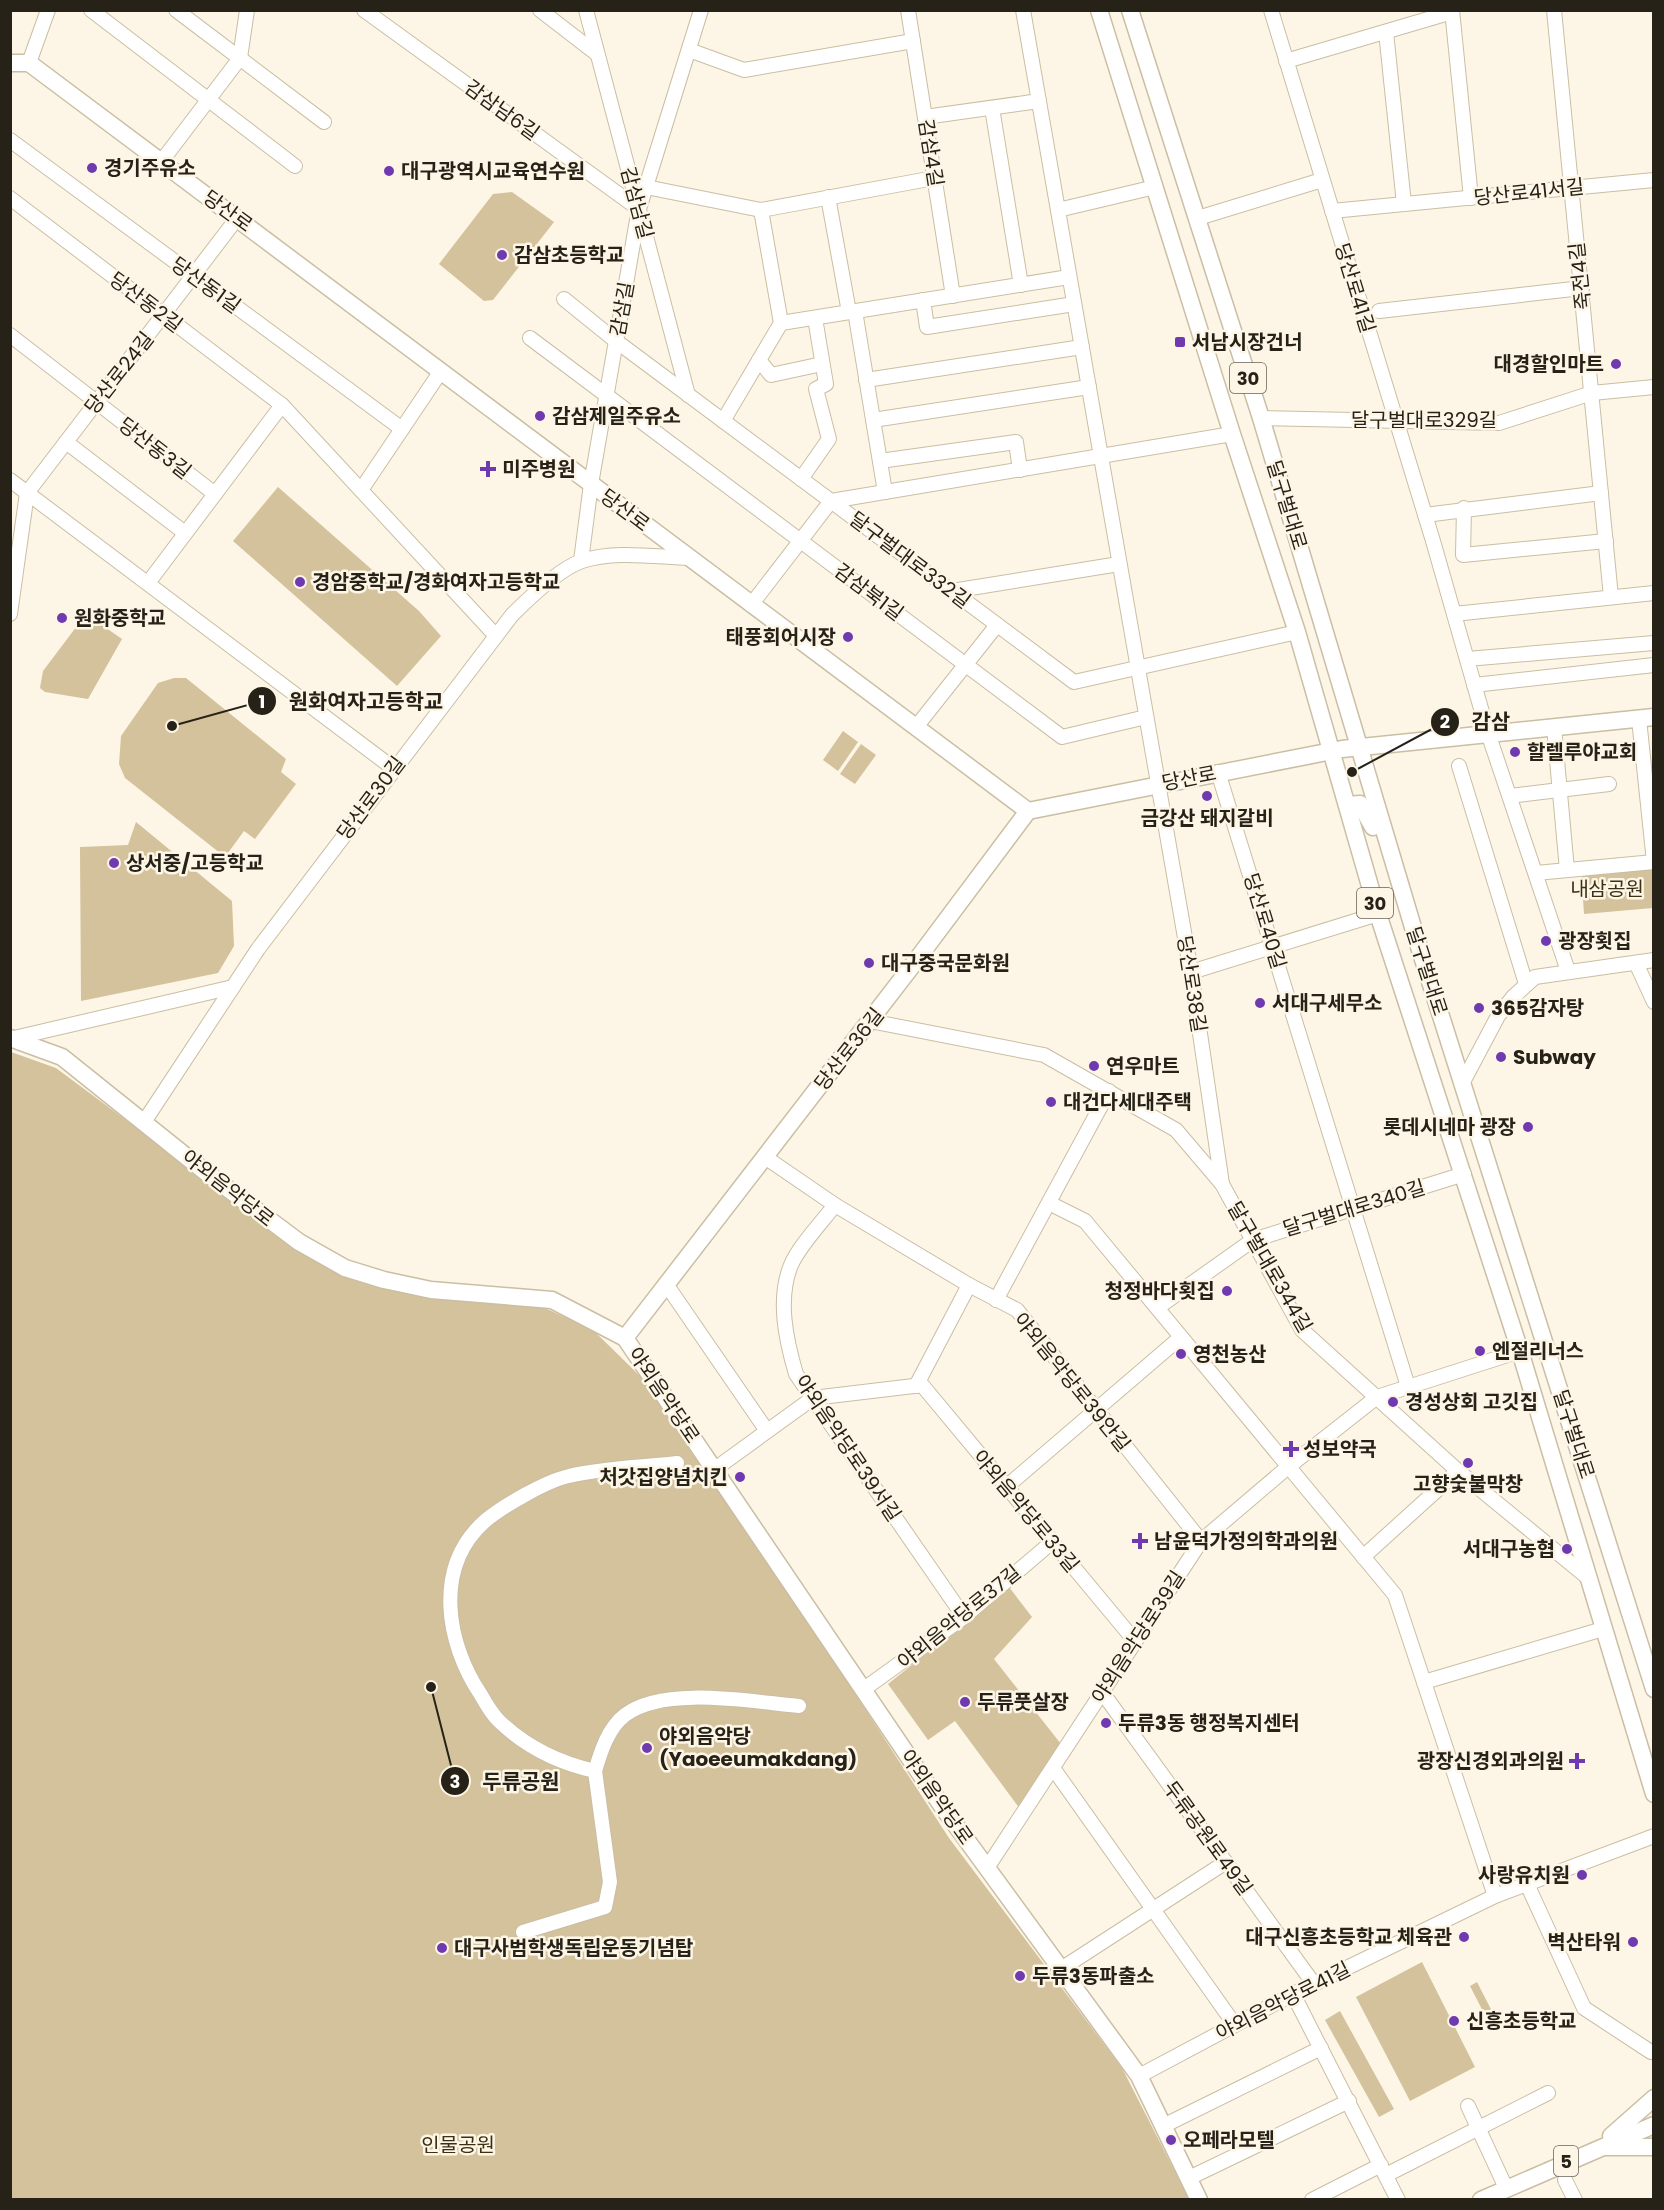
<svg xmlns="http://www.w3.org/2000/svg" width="1664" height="2210" viewBox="0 0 1664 2210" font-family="Poppins,'Noto Sans KR',sans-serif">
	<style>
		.green { fill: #d3c29c }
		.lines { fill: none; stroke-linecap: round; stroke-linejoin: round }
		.minor-casing { stroke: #cabea3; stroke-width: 16 }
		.major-casing { stroke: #cabea3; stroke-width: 19 }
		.minor { stroke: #fff; stroke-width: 14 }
		.major { stroke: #fff; stroke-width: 16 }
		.poi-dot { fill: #6f39b0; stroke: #fdf6e6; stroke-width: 2 }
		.labels { text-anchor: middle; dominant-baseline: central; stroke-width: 5; stroke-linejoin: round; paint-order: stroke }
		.shield { fill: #fdf6e6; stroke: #676256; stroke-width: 1.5 }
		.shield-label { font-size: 18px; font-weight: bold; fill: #272218 }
		.street-label { font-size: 20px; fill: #272218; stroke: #fdf6e6 }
		.poi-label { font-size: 20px; font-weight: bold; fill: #272218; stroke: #fdf6e6; text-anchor: start }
		.park-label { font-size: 20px; fill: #3c3013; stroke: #fdf6e6 }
		.leader { fill: none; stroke: #272218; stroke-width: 2 }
		.callout-dot { fill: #272218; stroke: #fdf6e6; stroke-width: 2 }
		.mark-label { font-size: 18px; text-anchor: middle; font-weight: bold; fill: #fff }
		.callout-label { font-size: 21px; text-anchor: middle; font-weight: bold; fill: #272218; stroke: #fdf6e6; stroke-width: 5; stroke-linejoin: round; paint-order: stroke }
	</style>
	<rect width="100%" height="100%" fill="#fdf6e6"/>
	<g class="green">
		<polygon points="512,192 554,222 493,300 484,301 439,264 493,194"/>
		<polygon points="278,487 419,611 441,636 397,686 233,541"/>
		<polygon points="86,614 122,639 88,699 45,692 40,688 43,671"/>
		<polygon points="174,678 186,678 286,759 281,772 296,784 255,839 244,831 225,857 125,778 119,764 121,736 158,683"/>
		<polygon points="843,731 858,742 838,771 823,760"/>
		<polygon points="861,744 876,755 855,784 840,774"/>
		<polygon points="136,822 232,901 234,946 218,973 81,1001 80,847 128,845"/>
		<polygon points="1653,862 1653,908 1584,914 1581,869"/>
		<polygon points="11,1052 56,1068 193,1170 341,1272 547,1309 593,1330 640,1376 769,1561 949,1838 1122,2068 1189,2199 11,2200"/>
		<polygon points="1009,1587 1032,1617 994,1659 1061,1744 1023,1813 955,1721 928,1740 888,1684"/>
		<polygon points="1422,1962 1475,2067 1410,2101 1356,1997"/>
		<polygon points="1477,1982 1497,2021 1490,2025 1470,1986"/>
		<polygon points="1340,2011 1394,2109 1379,2117 1325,2020"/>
	</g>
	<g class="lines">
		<g class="minor-casing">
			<g id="minor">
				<polyline points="91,10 295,166"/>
				<polyline points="176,10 324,122"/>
				<polyline points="364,10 639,209"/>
				<polyline points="540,10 597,54"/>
				<polyline points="586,10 688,395"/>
				<polyline points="908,10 953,296"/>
				<polyline points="1023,10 1191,972 1222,1184"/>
				<polyline points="1271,10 1433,541 1488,733 1568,971"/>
				<polyline points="1452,10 1471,198"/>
				<polyline points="1554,10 1611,597"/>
				<polyline points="1386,32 1404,204"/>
				<polyline points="689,50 744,70 913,41"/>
				<polyline points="1286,61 1452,12"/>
				<polyline points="29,63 48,10"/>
				<polyline points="992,108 1021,285"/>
				<polyline points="925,117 1039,101"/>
				<polyline points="10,140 402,429"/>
				<polyline points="161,162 240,58 247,10"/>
				<polyline points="646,187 761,210 934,178"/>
				<polyline points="828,197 849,312"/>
				<polyline points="10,198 282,405 496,636"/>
				<polyline points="761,210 781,323"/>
				<polyline points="1058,210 1155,187"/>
				<polyline points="1332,211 1654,180"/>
				<polyline points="1198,218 1322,180"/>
				<polyline points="564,299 616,341 1074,682 1297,632"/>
				<polyline points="923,300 927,327 1074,304"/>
				<polyline points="855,311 885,492"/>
				<polyline points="1379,311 1582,288"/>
				<polyline points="10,335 215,494"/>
				<polyline points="530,338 1062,737 1146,717"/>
				<polyline points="759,360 771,375 822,364"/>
				<polyline points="866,380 1082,347"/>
				<polyline points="1261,418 1499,423 1592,393 1654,387"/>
				<polyline points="873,420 1089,387"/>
				<polyline points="723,421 781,323 1069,277"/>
				<polyline points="66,442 185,533"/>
				<polyline points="880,461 1016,442 1020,470"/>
				<polyline points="801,479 829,439 816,389 826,384 815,318"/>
				<polyline points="10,480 393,768"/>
				<polyline points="361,490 441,371"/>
				<polyline points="1464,508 1463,555 1606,541"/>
				<polyline points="1425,515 1601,493"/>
				<polyline points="581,561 591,484 639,209 701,10"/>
				<polyline points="148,583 282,405"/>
				<polyline points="952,591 1119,564"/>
				<polyline points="751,605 831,501 1232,434"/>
				<polyline points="10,614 27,493 238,217"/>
				<polyline points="1454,614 1654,593"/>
				<polyline points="1467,659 1654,643"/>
				<polyline points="1474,685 1654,665"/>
				<polyline points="1639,719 1654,862"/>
				<polyline points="916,727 997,625"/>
				<polyline points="1554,727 1567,870"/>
				<polyline points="1459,766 1526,984"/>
				<polyline points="1218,772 1406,1380"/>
				<polyline points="1510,796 1609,784"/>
				<polyline points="1536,873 1654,862"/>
				<polyline points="1636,963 1654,1002"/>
				<polyline points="1191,972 1378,914"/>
				<polyline points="870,1021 1044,1055 1176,1130 1222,1184 1302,1330 1458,1471 1586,1576"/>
				<polyline points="14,1038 233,987"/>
				<polyline points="1463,1082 1498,1016 1513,997 1535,977 1654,960"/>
				<path d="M144,1122L258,949L512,615C528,599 561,568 582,561C614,550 656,557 689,558"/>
				<polyline points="765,1157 835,1205 969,1285 1017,1310 1201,1541"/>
				<polyline points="1049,1203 1085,1221 1395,1595 1495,1896"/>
				<path d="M835,1205C822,1222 799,1246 791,1265C777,1299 786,1340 796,1374L964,1617"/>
				<polyline points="666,1284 767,1431"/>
				<polyline points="996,1300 1109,1091"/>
				<polyline points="1157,1308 1253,1240 1464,1174"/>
				<polyline points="916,1386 969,1285"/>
				<polyline points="715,1469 813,1398 922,1385 1135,1641"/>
				<polyline points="1006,1487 1181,1337"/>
				<polyline points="1363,1557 1458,1471"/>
				<polyline points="1424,1682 1603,1629"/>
				<polyline points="864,1689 964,1617 1052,1542"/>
				<polyline points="1102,1692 1314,1984"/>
				<polyline points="1053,1768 1235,2025"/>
				<path d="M595,1771C601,1751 608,1728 625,1715C664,1685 753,1702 799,1706"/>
				<polyline points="987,1868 1201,1541 1288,1467 1377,1397 1520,1351"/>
				<polyline points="1527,1884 1584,2008 1651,2052"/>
				<path d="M523,1932L605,1907L610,1882L595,1771C559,1763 526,1747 499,1721C492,1714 486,1704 481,1695C446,1643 433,1567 485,1521C503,1506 546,1481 569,1476C601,1468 644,1467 677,1463"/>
				<polyline points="1061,1969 1226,1862"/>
				<polyline points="1293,1994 1398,2200"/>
				<polyline points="1139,2076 1293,1994 1495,1896 1654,1836"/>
				<polyline points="1468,2106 1506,2188"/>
				<polyline points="1163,2126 1321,2048"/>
				<polyline points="1386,2175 1548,2093"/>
				<polyline points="1189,2178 1349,2101"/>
				<polyline points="1565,2180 1575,2200"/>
				<polyline points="1312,2200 1381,2165"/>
			</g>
		</g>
		<g class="major-casing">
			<g id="major">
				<polyline points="1099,10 1232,434 1297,632 1378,914 1520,1351 1654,1794"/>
				<polyline points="1130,10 1261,418 1415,934 1654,1689"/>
				<polyline points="10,63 29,63 1028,811 1342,749 1654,717"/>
				<polyline points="1347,805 1360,804 1373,827"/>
				<polyline points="10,1038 62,1057 203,1170 299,1242 345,1268 384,1280 431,1290 552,1300 625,1338 944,1809 1139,2076 1199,2200"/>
				<polyline points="625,1338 915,962 1028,811"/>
				<polyline points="1611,2136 1654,2098"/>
				<polyline points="1606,2147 1654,2147"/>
				<polyline points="1481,2200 1654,2125"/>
			</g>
		</g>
		<use href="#minor" class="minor"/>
		<use href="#major" class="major"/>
	</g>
	<g class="poi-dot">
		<circle cx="92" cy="168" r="6"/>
		<circle cx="389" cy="171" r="6"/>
		<circle cx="502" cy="255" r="6"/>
		<rect x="1174" y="336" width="12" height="12" rx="3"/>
		<circle cx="1616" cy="364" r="6"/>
		<circle cx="540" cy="416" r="6"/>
		<path d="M485 460h6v6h6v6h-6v6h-6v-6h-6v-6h6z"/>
		<circle cx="300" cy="582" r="6"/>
		<circle cx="62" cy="618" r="6"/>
		<circle cx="848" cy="637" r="6"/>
		<circle cx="1515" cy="752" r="6"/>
		<circle cx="1207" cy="796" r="6"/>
		<circle cx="114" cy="863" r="6"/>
		<circle cx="1546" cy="941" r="6"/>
		<circle cx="869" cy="963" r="6"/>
		<circle cx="1260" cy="1003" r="6"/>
		<circle cx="1479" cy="1008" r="6"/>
		<circle cx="1501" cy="1057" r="6"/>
		<circle cx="1094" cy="1066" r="6"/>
		<circle cx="1051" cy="1102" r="6"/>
		<circle cx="1528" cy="1127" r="6"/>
		<circle cx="1227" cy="1291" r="6"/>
		<circle cx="1480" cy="1351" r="6"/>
		<circle cx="1181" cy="1354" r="6"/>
		<circle cx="1393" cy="1402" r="6"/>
		<path d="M1288 1440h6v6h6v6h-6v6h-6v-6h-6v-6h6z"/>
		<circle cx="1468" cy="1463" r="6"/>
		<circle cx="740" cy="1477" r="6"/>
		<path d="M1137 1532h6v6h6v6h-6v6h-6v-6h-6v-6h6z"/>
		<circle cx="1567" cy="1549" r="6"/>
		<circle cx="965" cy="1702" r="6"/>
		<circle cx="1106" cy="1723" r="6"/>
		<circle cx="647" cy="1748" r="6"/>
		<path d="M1574 1752h6v6h6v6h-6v6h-6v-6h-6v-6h6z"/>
		<circle cx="1582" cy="1875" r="6"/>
		<circle cx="1464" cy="1937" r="6"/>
		<circle cx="1633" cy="1942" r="6"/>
		<circle cx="442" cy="1948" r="6"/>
		<circle cx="1020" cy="1976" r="6"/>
		<circle cx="1454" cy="2021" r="6"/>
		<circle cx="1171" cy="2140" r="6"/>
	</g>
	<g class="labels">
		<g class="shield">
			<rect x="1230" y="363" width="36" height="30" rx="4.5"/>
			<rect x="1357" y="888" width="36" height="30" rx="4.5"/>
			<rect x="1554" y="2146" width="24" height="30" rx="4.5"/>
		</g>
		<g class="shield-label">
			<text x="1248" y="378">30</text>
			<text x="1375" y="903">30</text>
			<text x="1566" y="2161">5</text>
		</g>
		<g class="street-label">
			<text transform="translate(502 110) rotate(36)">감삼남6길</text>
			<text transform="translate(931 153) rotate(81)">감삼4길</text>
			<text transform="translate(1529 192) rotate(-6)">당산로41서길</text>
			<text transform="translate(637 203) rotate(75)">감삼남길</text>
			<text transform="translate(228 211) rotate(36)">당산로</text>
			<text transform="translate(1580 276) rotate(-96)">죽전4길</text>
			<text transform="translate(206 285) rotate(36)">당산동1길</text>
			<text transform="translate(1355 288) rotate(73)">당산로41길</text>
			<text transform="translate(146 302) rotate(37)">당산동2길</text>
			<text transform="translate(622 309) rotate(-80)">감삼길</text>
			<text transform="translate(119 373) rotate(-52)">당산로24길</text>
			<text x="1424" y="420">달구벌대로329길</text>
			<text transform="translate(155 448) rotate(38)">당산동3길</text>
			<text transform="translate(1287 505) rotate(73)">달구벌대로</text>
			<text transform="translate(625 510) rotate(37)">당산로</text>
			<text transform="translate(910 560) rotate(37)">달구벌대로332길</text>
			<text transform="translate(869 592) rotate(37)">감삼북1길</text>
			<text transform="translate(1189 778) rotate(-11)">당산로</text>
			<text transform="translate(371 798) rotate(-53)">당산로30길</text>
			<text transform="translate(1265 921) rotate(73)">당산로40길</text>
			<text transform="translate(1427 971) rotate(72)">달구벌대로</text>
			<text transform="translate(1192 984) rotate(81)">당산로38길</text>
			<text transform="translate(849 1049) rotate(-52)">당산로36길</text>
			<text transform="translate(228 1188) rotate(38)">야외음악당로</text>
			<text transform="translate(1354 1208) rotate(-17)">달구벌대로340길</text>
			<text transform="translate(1270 1267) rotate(60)">달구벌대로344길</text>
			<text transform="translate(1072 1382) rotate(51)">야외음악당로39안길</text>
			<text transform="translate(664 1395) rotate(56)">야외음악당로</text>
			<text transform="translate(1574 1434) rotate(72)">달구벌대로</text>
			<text transform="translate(848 1448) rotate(56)">야외음악당로39서길</text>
			<text transform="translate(1026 1511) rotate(50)">야외음악당로33길</text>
			<text transform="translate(959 1617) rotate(-39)">야외음악당로37길</text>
			<text transform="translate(1138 1637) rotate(-57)">야외음악당로39길</text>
			<text transform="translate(937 1797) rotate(55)">야외음악당로</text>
			<text transform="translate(1208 1838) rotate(54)">두류공원로49길</text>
			<text transform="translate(1283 2001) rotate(-27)">야외음악당로41길</text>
		</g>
		<g class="poi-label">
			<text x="104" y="168">경기주유소</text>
			<text x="401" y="171">대구광역시교육연수원</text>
			<text x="514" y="255">감삼초등학교</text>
			<text x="1192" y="342">서남시장건너</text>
			<text x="1604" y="364" text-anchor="end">대경할인마트</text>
			<text x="552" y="416">감삼제일주유소</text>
			<text x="502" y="469">미주병원</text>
			<text x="312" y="582">경암중학교/경화여자고등학교</text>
			<text x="74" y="618">원화중학교</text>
			<text x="836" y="637" text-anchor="end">태풍회어시장</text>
			<text x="1527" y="752">할렐루야교회</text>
			<text x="1207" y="818" text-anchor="middle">금강산 돼지갈비</text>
			<text x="126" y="863">상서중/고등학교</text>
			<text x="1558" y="941">광장횟집</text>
			<text x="881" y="963">대구중국문화원</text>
			<text x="1272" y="1003">서대구세무소</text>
			<text x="1491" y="1008">365감자탕</text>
			<text x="1513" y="1057">Subway</text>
			<text x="1106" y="1066">연우마트</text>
			<text x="1063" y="1102">대건다세대주택</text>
			<text x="1516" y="1127" text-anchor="end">롯데시네마 광장</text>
			<text x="1215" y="1291" text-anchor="end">청정바다횟집</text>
			<text x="1492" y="1351">엔절리너스</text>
			<text x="1193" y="1354">영천농산</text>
			<text x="1405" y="1402">경성상회 고깃집</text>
			<text x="1303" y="1449">성보약국</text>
			<text x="728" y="1477" text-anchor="end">처갓집양념치킨</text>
			<text x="1468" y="1484" text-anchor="middle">고향숯불막창</text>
			<text x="1154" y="1541">남윤덕가정의학과의원</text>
			<text x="1555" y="1549" text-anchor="end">서대구농협</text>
			<text x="977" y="1702">두류풋살장</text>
			<text x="1118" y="1723">두류3동 행정복지센터</text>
			<text x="659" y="1736">야외음악당<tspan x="659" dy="23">(Yaoeeumakdang)</tspan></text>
			<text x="1564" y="1761" text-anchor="end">광장신경외과의원</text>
			<text x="1570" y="1875" text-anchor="end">사랑유치원</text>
			<text x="1452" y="1937" text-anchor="end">대구신흥초등학교 체육관</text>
			<text x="1621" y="1942" text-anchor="end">벽산타워</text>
			<text x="454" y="1948">대구사범학생독립운동기념탑</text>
			<text x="1032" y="1976">두류3동파출소</text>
			<text x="1466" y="2021">신흥초등학교</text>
			<text x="1183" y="2140">오페라모텔</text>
		</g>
		<g class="park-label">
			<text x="1607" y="889">내삼공원</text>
			<text x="458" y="2145">인물공원</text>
		</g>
	</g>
	<path class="leader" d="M172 726L262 701M1352 772L1445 722M431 1687L455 1781"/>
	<g class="callout-dot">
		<circle cx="172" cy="726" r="6"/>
		<circle cx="1352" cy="772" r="6"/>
		<circle cx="431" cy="1687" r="6"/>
		<circle cx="262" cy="701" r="15"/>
		<circle cx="1445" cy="722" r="15"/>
		<circle cx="455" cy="1781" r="15"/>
	</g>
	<g class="mark-label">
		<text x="262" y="708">1</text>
		<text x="1445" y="728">2</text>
		<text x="455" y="1788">3</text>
	</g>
	<g class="callout-label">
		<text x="366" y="709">원화여자고등학교</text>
		<text x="1491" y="729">감삼</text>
		<text x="521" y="1789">두류공원</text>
	</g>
	<rect width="1664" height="2210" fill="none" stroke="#272218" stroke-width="24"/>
</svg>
